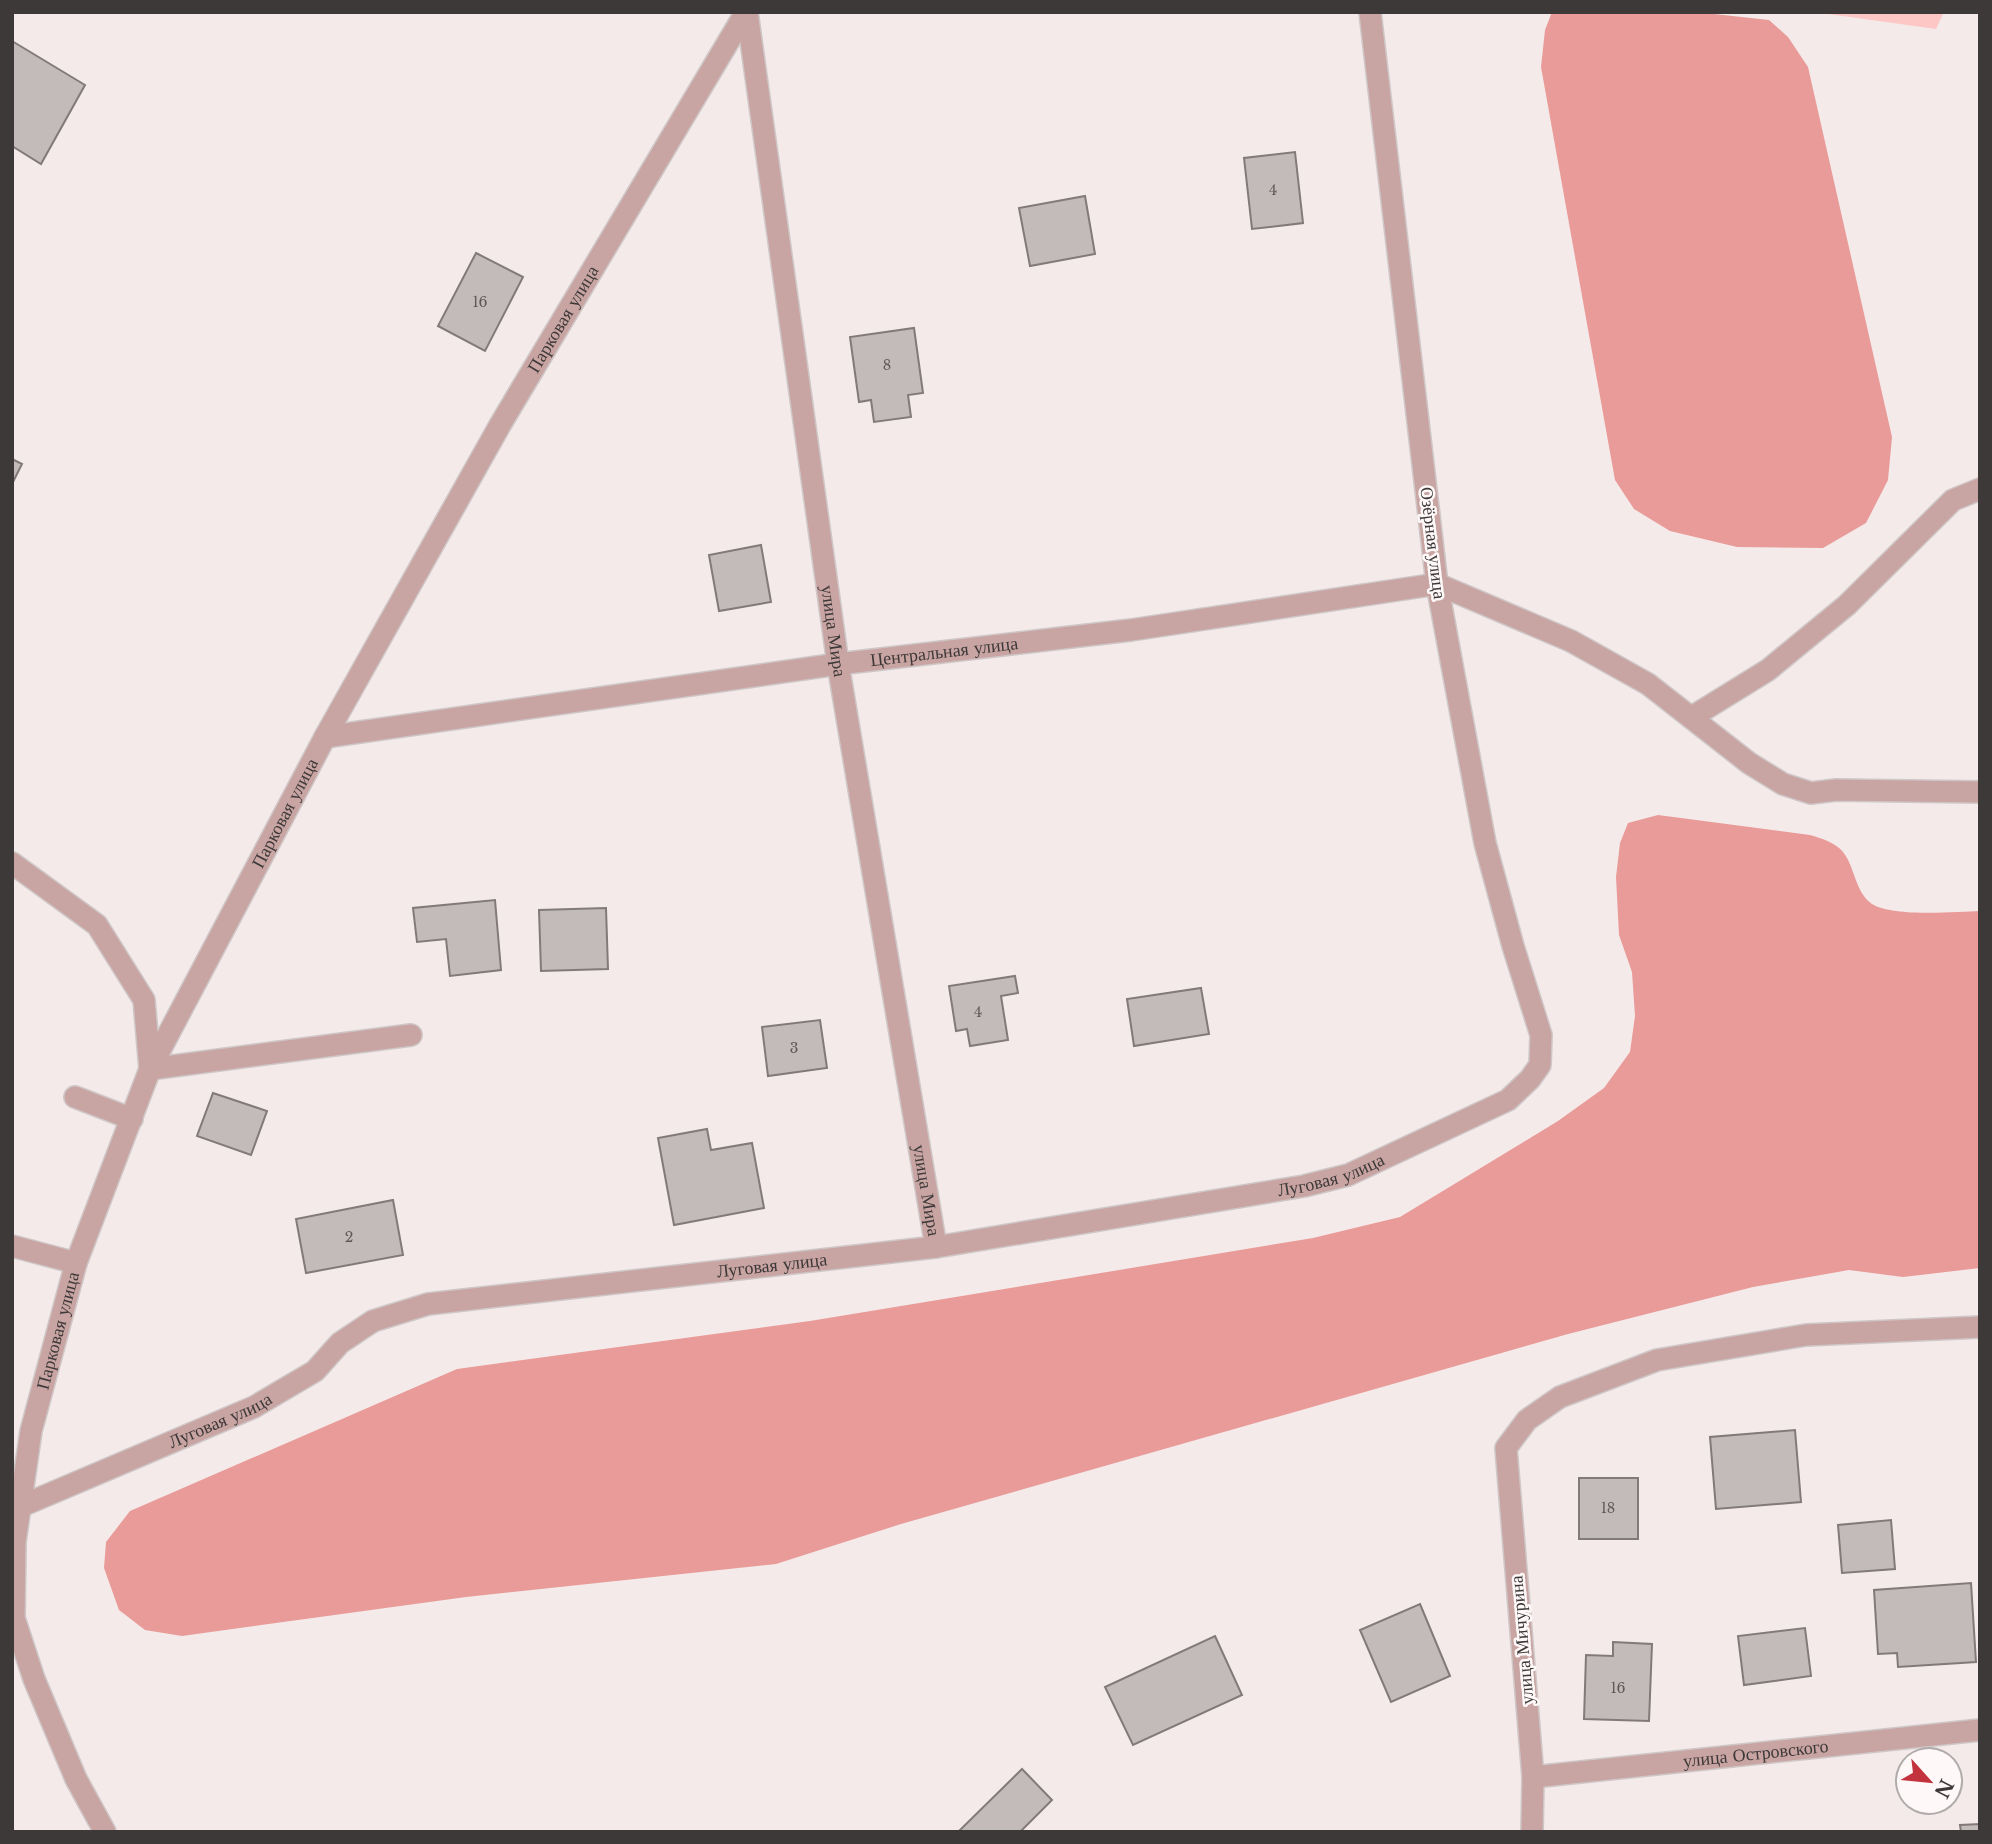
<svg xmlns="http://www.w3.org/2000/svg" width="1992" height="1844" viewBox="0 0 1992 1844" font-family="'Libre Baskerville',serif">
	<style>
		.green { fill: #fcc7c4 }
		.water { fill: #e89b98 }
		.building { fill: #c3baba; stroke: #827a79; stroke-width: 2 }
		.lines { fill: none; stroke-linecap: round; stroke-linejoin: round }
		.minor-casing { stroke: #cfc7c7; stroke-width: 24 }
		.minor { stroke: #c8a4a2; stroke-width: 21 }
		.labels { text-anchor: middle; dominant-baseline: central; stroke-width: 5; stroke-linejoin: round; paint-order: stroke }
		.number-label { font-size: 14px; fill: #5e5959 }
		.street-label { font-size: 18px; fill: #3d3939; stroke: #fef9f8 }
	</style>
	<rect width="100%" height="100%" fill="#f4eaea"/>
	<polygon class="green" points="1814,12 1944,12 1936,29"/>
	<g class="water">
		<polygon points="1552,12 1696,12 1769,20 1788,37 1808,67 1892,437 1888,480 1866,523 1823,548 1737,547 1670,531 1634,509 1615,480 1541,67 1545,30"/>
		<path d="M1658,815L1810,835C1821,838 1836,843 1843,852C1855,867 1855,892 1872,904C1893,917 1954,912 1980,911V1268L1903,1277L1849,1270L1753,1287L1568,1334L901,1524L776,1564L466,1597L182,1636L145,1630L119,1610L104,1568L106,1542L130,1511L457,1369L810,1321L1313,1238L1400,1217L1558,1121L1604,1088L1630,1052L1635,1016L1632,972L1619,935L1616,877L1620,843L1628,823Z"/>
	</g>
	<g class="building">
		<polygon points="12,41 85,85 41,164 12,146"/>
		<polygon points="1295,152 1303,223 1252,229 1244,158"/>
		<polygon points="1085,196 1095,254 1030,266 1019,208"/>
		<polygon points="476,253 523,277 485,351 438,326"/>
		<polygon points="914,328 923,393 908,395 911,417 874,422 871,400 859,402 850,337"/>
		<polygon points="12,459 22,464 12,484"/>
		<polygon points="761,545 771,602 719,611 709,555"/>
		<polygon points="495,900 501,970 450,976 446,939 417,942 413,908"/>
		<polygon points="606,908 608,969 541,971 539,910"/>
		<polygon points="1015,976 1018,993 1001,996 1008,1040 970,1046 967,1029 956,1031 949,986"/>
		<polygon points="1201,988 1209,1034 1134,1046 1127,999"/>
		<polygon points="820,1020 827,1068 768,1076 762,1027"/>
		<polygon points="213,1093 267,1111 251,1155 197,1136"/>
		<polygon points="707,1129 711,1150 752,1143 764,1208 674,1225 658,1138"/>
		<polygon points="393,1200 403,1255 306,1273 296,1219"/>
		<polygon points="1795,1430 1801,1502 1716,1509 1710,1437"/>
		<rect x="1579" y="1478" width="59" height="61"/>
		<polygon points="1891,1520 1895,1569 1842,1573 1838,1525"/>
		<polygon points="1971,1583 1976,1662 1898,1667 1897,1653 1878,1654 1874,1590"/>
		<polygon points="1420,1604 1450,1676 1391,1702 1360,1630"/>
		<polygon points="1805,1628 1811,1676 1744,1685 1738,1636"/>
		<polygon points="1215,1636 1242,1695 1133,1745 1105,1687"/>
		<polygon points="1613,1642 1652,1644 1649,1721 1584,1719 1586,1655 1613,1656"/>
		<polygon points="1022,1769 1052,1800 1020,1832 958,1832"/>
		<polygon points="1980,1824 1980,1832 1961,1832 1960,1825"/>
	</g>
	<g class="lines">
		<g class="minor-casing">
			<g id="minor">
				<path id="s1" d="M747,12L838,664L936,1247"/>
				<polyline points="1692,717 1768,670 1847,605 1953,500 1980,489"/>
				<path id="s2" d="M325,737L838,664L1131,630L1437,584L1571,641L1648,684L1749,763L1783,784L1811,793L1836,790L1980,792"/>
				<polyline points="12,863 97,925 144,1000 150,1069"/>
				<polyline points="150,1069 411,1035"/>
				<polyline points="75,1097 132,1119"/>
				<polyline points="12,1246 76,1263"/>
				<path id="s3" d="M19,1507L254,1407L315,1371L340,1343L373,1321L428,1304L936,1247L1304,1186L1348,1175L1508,1100L1530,1079L1540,1065L1541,1035L1513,946L1485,843L1437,584L1370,12"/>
				<path id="s4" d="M1533,1777L1980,1730"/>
				<path id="s5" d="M105,1832L76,1779L34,1679L14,1618L15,1542L31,1431L76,1263L150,1069L325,737L500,425L746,12"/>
				<polyline points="1532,1832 1533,1777 1506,1448 1527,1420 1560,1397 1657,1360 1806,1335 1980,1327"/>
			</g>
		</g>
		<use href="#minor" class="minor"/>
	</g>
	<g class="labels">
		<g class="number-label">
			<text x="1273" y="190">4</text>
			<text x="480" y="302">16</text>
			<text x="887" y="365">8</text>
			<text x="978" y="1012">4</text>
			<text x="794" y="1048">3</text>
			<text x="349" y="1237">2</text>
			<text x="1608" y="1508">18</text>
			<text x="1618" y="1688">16</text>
		</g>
		<g class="street-label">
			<text stroke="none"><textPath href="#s5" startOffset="1659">Парковая улица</textPath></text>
			<text transform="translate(1433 543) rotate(83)">Озёрная улица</text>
			<text stroke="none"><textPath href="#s1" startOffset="625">улица Мира</textPath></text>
			<text stroke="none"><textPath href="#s2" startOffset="625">Центральная улица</textPath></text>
			<text stroke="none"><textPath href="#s5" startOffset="1092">Парковая улица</textPath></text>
			<text stroke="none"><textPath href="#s3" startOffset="1374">Луговая улица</textPath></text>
			<text stroke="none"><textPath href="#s1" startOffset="1192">улица Мира</textPath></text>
			<text stroke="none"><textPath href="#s3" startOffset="807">Луговая улица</textPath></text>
			<text stroke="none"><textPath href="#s5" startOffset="525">Парковая улица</textPath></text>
			<text stroke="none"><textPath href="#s3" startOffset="219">Луговая улица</textPath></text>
			<text transform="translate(1522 1640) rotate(-95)">улица Мичурина</text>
			<text stroke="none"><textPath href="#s4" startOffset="224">улица Островского</textPath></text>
		</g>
	</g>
	<rect width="1992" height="1844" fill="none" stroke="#3d3939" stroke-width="28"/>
	<g transform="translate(1929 1781) rotate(117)"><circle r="33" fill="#fef9f8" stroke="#b1acac" stroke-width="2"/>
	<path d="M0-5L12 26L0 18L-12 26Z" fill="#c3333d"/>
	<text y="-10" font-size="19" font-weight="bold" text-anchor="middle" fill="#3d3939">N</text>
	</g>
</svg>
